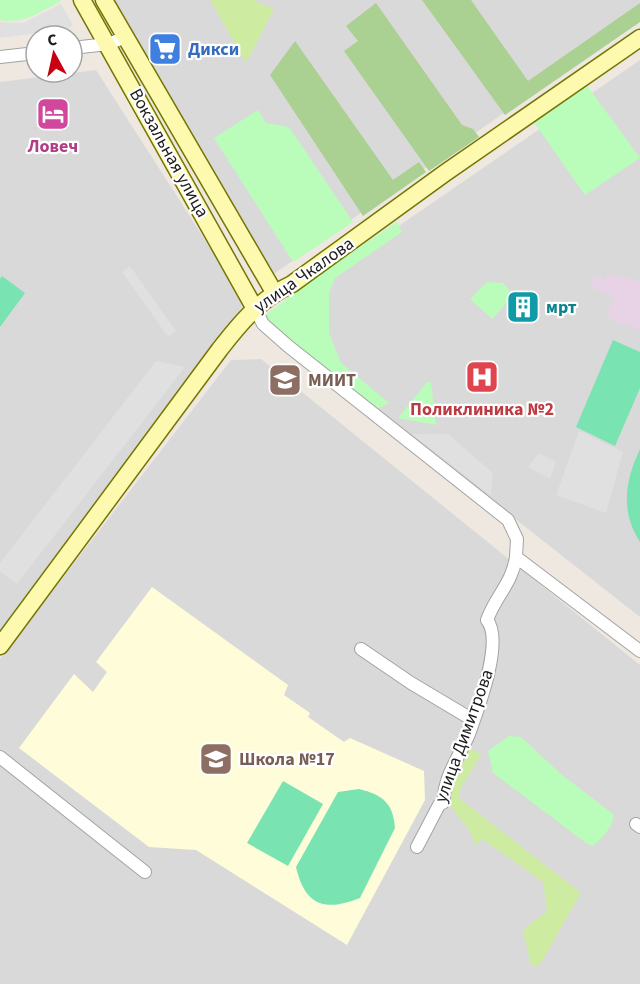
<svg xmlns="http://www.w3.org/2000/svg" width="640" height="984" viewBox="0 0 640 984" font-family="'Source Sans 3',sans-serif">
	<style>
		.residential { fill: #dad9d9 }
		.industrial { fill: #e8d2e6 }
		.education { fill: #fffcd9 }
		.grass { fill: #cdeca2 }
		.forest { fill: #aad092 }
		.park { fill: #bafcb9 }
		.pitch { fill: #79e3b1 }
		.parking { fill: #e0e0e0 }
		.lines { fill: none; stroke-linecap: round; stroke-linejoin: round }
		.street-casing { stroke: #a3a3a3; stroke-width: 14 }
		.secondary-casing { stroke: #737600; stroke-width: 19 }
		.street { stroke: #fff; stroke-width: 12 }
		.secondary { stroke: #fdfab0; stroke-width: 16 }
		.labels { text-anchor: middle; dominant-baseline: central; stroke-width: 4.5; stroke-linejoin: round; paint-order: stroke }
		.shop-label { font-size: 18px; font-weight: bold; fill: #366cbe; stroke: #fff; text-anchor: start }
		.hotel-label { font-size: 18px; font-weight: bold; fill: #b23c85; stroke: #fff }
		.street-label { font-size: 18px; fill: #1c1c1c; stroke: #fff }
		.culture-label { font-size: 18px; font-weight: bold; fill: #0d838f; stroke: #fff; text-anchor: start }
		.education-label { font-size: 18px; font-weight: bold; fill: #785e54; stroke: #fff; text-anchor: start }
		.health-label { font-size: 18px; font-weight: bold; fill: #be3a42; stroke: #fff }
	</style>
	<rect width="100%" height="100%" fill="#eee8e1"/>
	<g class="residential">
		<polygon points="110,0 640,0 640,18 268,278"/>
		<polygon points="640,60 640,617 262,320"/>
		<polygon points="96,70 237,290 242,306 237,317 0,630 0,82"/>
		<polygon points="261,359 640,665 640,984 0,984 0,659 231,360"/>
	</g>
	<polygon class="industrial" points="608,274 640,281 640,330 614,321 606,315 615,297 590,287 594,276 605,280"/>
	<polygon class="education" points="152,587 288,685 284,695 310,713 308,717 344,742 350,738 424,771 425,800 347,945 196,850 149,847 19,748 74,674 93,692 107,672 96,662"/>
	<g class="grass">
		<polygon points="210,0 253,0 274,9 246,63"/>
		<path d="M466,744L481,755L459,791L460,799L581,893L539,966L531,965L523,930L547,911L543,882L482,839L475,846C474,826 446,811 447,793C447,781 461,756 466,744Z"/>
	</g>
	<g class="forest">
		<polygon points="422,0 471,0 528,81 640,3 640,22 505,115"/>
		<polygon points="376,3 462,125 473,129 479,137 429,171 344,51 358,41 346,26"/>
		<polygon points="295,41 393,180 419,162 426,172 363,216 270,75"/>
	</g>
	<g class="park">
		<path d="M0,0H60L61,1C42,11 22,25 0,20Z"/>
		<polygon points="586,84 640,158 585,195 533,121"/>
		<polygon points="258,110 266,123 289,127 353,222 293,262 214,138"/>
		<polygon points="397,222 402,232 335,278 329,293 329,333 341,363 389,403 375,410 271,330 264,316 318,275"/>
		<polygon points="487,282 503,283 514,295 492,319 470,299"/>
		<polygon points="428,381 431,383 436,425 398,418"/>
		<path d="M509,736L521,737L561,774L613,814C615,825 602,839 593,846L586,843L493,773L488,751Z"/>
	</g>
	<g class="pitch">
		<polygon points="2,276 25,293 0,327 0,279"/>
		<polygon points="613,340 640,352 640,388 615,446 576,427"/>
		<path d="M640,449V542C620,511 625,481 640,449Z"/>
		<polygon points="283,781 323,804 288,866 247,843"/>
		<path d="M359,789C383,795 393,803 395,828L360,898C325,912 305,906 296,867L338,792Z"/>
	</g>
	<g class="parking">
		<polygon points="61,4 73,25 68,29 0,38 0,22 23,23"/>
		<polygon points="130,266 176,331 168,337 122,272"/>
		<polygon points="156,361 185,367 17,584 0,571 0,563"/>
		<polygon points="579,431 623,452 606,513 556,495"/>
		<polygon points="412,434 448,434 493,473 491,496"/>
		<polygon points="539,453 556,462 550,479 528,467"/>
	</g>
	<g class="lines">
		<g class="street-casing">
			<g id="street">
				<polyline points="72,48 108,44 126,37"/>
				<polyline points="0,57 36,53"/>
				<polyline points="254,307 263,324 288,346 508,520 517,539 516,557 640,651"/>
				<polyline points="361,649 411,683 473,720"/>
				<polyline points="0,757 145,872"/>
				<polyline points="636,824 640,827"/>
				<path d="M417,847L439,805L444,802C443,777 460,756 469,734C478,709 504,641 487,620C496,595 512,584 516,557"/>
			</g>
		</g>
		<g class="secondary-casing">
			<g id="secondary">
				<polyline points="82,0 254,307"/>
				<polyline points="104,0 274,292"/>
				<path d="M0,646L220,349C241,322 260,299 292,284L445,173L640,38"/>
			</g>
		</g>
		<use href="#street" class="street"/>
		<use href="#secondary" class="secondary"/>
	</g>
	<defs>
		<g id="supermarket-square" transform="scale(1.725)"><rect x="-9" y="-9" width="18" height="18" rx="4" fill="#3f7fe0" stroke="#fff"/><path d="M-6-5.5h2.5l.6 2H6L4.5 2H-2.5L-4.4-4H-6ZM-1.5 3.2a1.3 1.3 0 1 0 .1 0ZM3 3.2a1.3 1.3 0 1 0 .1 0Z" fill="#fff"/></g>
		<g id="hotel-square" transform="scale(1.725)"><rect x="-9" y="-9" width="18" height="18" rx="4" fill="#d1479c" stroke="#fff"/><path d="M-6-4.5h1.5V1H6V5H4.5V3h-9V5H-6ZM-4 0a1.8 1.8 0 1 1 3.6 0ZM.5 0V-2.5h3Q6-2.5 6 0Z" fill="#fff"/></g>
		<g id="building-square" transform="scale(1.725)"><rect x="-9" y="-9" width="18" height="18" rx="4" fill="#0f9aa8" stroke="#fff"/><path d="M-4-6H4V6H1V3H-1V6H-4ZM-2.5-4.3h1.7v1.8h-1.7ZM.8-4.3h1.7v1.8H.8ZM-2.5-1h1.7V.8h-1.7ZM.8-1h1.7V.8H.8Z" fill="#fff"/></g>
		<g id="hospital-square" transform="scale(1.725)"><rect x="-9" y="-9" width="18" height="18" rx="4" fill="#e0444e" stroke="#fff"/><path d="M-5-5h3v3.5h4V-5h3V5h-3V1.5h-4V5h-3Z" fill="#fff"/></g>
		<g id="university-square" transform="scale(1.725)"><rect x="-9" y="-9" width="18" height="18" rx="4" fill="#8d6e63" stroke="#fff"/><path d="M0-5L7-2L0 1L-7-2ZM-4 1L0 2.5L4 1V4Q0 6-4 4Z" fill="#fff"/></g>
		<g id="school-square" transform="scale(1.725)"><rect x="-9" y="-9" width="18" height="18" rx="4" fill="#8d6e63" stroke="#fff"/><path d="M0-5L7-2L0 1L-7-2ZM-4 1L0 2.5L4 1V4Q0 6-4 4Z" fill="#fff"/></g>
	</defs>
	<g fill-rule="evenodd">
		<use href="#supermarket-square" x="165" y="49"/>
		<use href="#hotel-square" x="53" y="114"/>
		<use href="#building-square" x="523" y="307"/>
		<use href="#hospital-square" x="482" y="377"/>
		<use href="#university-square" x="285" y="380"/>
		<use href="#school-square" x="216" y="759"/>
	</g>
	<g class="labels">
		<g class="shop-label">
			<text x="188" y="49">Дикси</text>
		</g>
		<g class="hotel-label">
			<text x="53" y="146">Ловеч</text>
		</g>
		<g class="street-label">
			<text transform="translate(169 153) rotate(61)">Вокзальная улица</text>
			<text transform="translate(304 275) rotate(-35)">улица Чкалова</text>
			<text transform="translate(464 736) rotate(-70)">улица Димитрова</text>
		</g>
		<g class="culture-label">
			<text x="546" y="307">мрт</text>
		</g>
		<g class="education-label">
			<text x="308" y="380">МИИТ</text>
			<text x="239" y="759">Школа №17</text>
		</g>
		<g class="health-label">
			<text x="482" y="409">Поликлиника №2</text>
		</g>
	</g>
	<g transform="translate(54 54) rotate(352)"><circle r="28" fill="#ffffff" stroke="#a4a4a4" stroke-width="1.5"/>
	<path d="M0-4.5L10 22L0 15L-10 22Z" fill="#c80011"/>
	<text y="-9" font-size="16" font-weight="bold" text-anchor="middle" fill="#1c1c1c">С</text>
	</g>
</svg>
